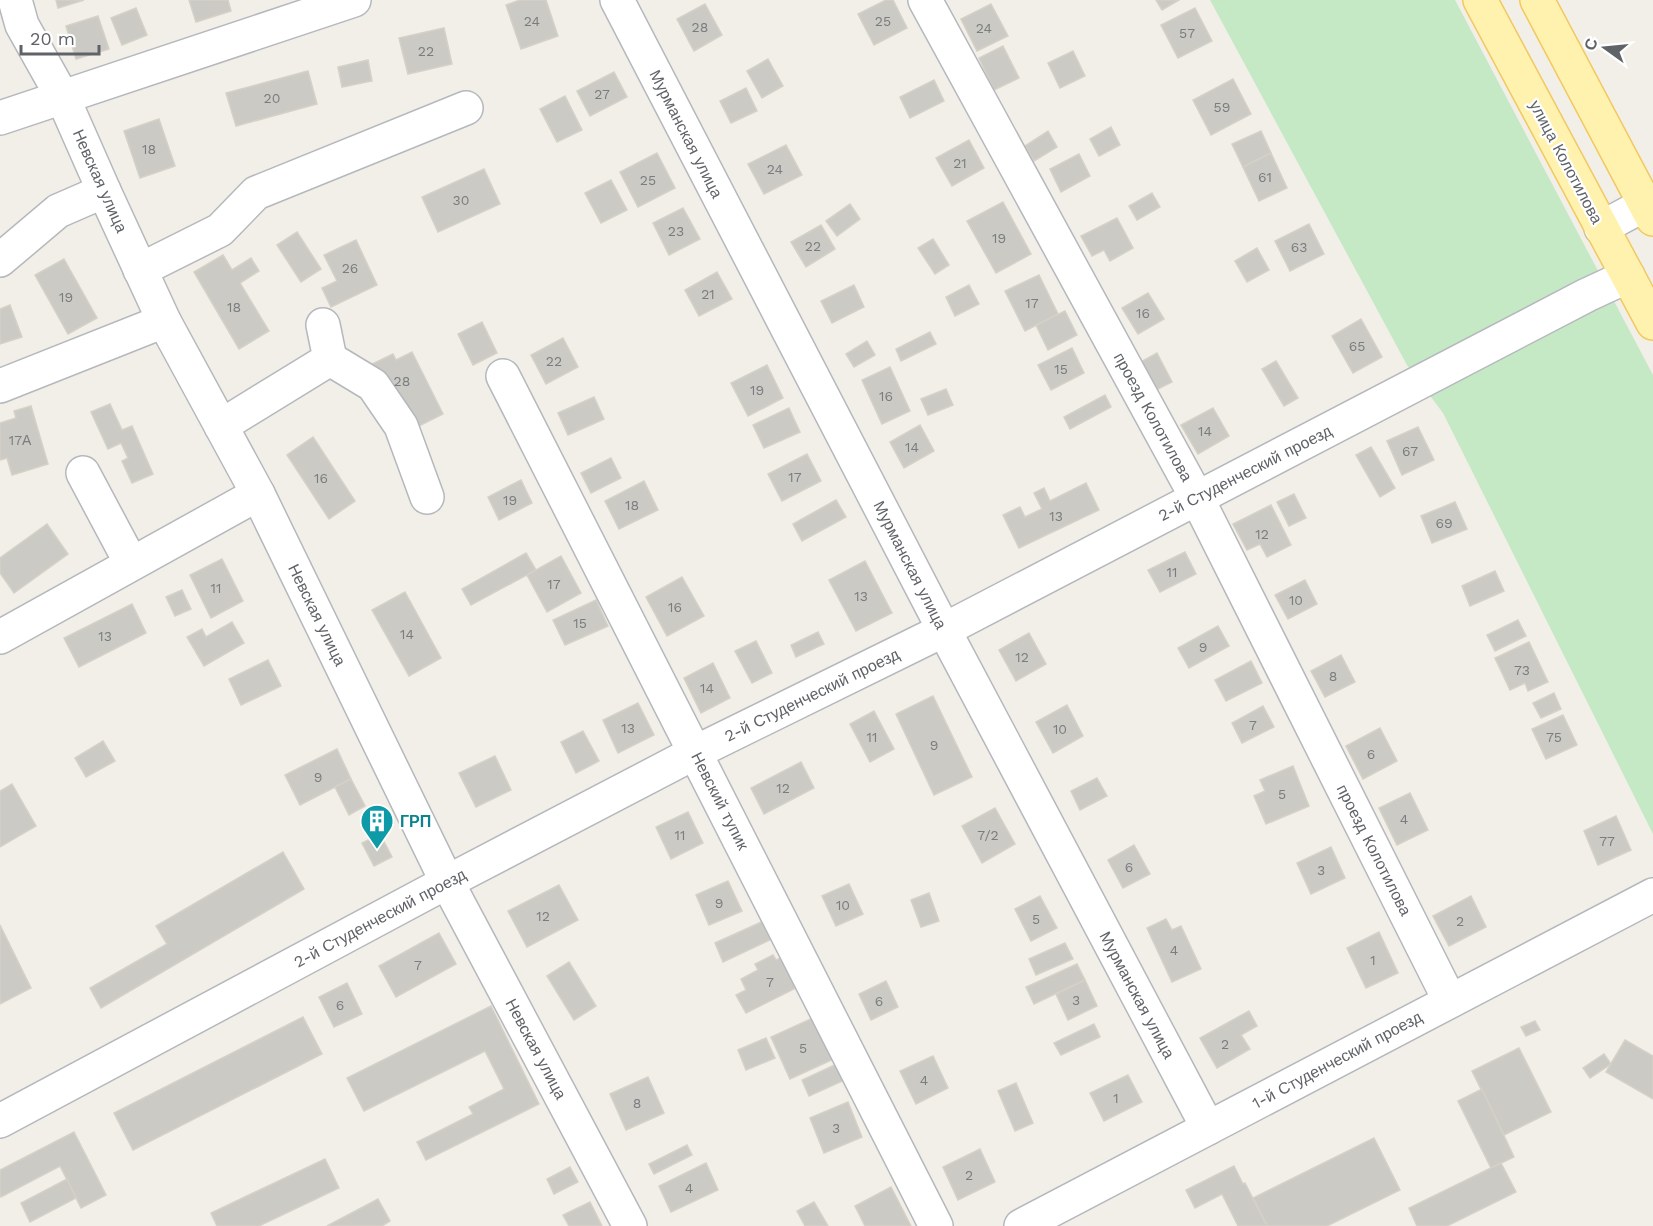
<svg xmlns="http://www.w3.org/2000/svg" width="1653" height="1226" viewBox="0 0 1653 1226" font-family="'Work Sans',sans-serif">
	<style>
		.green { fill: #c5e8c5 }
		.building { fill: #cccac5; stroke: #d6d1c6; stroke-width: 1.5 }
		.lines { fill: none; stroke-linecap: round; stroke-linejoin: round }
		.minor-casing { stroke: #b5b8bc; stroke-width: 36 }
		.major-casing { stroke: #f2c960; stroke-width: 36 }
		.minor { stroke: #fff; stroke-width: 33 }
		.major { stroke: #fff2af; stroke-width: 33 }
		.labels { text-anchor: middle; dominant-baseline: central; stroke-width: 4.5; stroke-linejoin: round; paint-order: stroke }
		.number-label { font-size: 14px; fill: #7a7d7f }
		.street-label { font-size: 16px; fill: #5f6368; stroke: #fff }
		.culture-label { font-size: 16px; font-weight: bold; fill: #0d838f; stroke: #fff; text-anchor: start }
	</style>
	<rect width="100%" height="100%" fill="#f1efe8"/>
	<polygon class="green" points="1210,0 1455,0 1653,375 1653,834 1443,413 1407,365"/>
	<g class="building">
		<polygon points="56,0 84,0 58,8"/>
		<polygon points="189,0 228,0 231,11 196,22"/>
		<polygon points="520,0 546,0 558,36 521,49 506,5"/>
		<polygon points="886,0 893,0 907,28 874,45 858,14"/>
		<polygon points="1156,0 1179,0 1162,10"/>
		<polygon points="705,4 722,35 694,51 677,19"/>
		<polygon points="991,4 1008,36 977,51 961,19"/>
		<polygon points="136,8 147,35 122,45 111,18"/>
		<polygon points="1195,8 1212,41 1178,58 1161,25"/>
		<polygon points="98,16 109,49 76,59 66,26"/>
		<polygon points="444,28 452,64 408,74 399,38"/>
		<polygon points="1003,46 1019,78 994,90 979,58"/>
		<polygon points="1073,51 1085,76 1060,88 1048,63"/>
		<polygon points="768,59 783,86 762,98 747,71"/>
		<polygon points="368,60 372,81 342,87 338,67"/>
		<polygon points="308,71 317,104 236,126 226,93"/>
		<polygon points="614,72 627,97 590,116 577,91"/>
		<polygon points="1233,79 1251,114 1211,135 1193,100"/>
		<polygon points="934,80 944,101 910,118 900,97"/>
		<polygon points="746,88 757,111 731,123 720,101"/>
		<polygon points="565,96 582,130 557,142 540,109"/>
		<polygon points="159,119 175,166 140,178 124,131"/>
		<polygon points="1111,127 1120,145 1099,156 1090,139"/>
		<polygon points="1048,131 1057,147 1034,161 1025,146"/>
		<polygon points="1261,131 1271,153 1243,167 1232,144"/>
		<polygon points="969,140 984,168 952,186 936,158"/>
		<polygon points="786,145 802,175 764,194 748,164"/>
		<polygon points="657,153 675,188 638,207 620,172"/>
		<polygon points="1271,153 1287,188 1259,201 1243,167"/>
		<polygon points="1079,154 1090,176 1061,192 1050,169"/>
		<polygon points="484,169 500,204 438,232 422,197"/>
		<polygon points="611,180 627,210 601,223 585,193"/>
		<polygon points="1152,193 1160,207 1137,220 1129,206"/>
		<polygon points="1003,202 1031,254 996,273 967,221"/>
		<polygon points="850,204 860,219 837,236 826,221"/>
		<polygon points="683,208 700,239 669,255 653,223"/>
		<polygon points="1117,218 1133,248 1110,261 1104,250 1092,256 1081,236"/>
		<polygon points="1309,224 1324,254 1290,271 1275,241"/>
		<polygon points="821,225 835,249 806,267 791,242"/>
		<polygon points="297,232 321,269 301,282 277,245"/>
		<polygon points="933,239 949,265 935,274 918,248"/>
		<polygon points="356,240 377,285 331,307 322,288 337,281 324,255"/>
		<polygon points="1257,248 1269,270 1247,282 1235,261"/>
		<polygon points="223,255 232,270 251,258 259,271 240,283 269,331 239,349 194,272"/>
		<polygon points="64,259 97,318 68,334 35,275"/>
		<polygon points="717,272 732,299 699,316 685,290"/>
		<polygon points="1039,275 1058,314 1025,331 1005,291"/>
		<polygon points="854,285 864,307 832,323 821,301"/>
		<polygon points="969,285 979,304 955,316 946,297"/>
		<polygon points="1148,293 1164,319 1138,334 1122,308"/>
		<polygon points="10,305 22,337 0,344 0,309"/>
		<polygon points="1065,311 1077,335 1048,350 1036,325"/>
		<polygon points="1361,319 1382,357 1353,373 1332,336"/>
		<polygon points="482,322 497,353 473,365 458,334"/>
		<polygon points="930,332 936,344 901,361 896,349"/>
		<polygon points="563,338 578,367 546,384 531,355"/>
		<polygon points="867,341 875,355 854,367 846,354"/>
		<polygon points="1072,348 1084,373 1051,390 1038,365"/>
		<polygon points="412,352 443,414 415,428 370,365 393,354 396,360"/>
		<polygon points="1157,353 1172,382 1152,392 1137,364"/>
		<polygon points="1276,361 1298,398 1284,406 1262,369"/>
		<polygon points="767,365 783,398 748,416 731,383"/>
		<polygon points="890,367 910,411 882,424 862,380"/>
		<polygon points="946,389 953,405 928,415 921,399"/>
		<polygon points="1105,395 1111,407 1070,429 1064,417"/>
		<polygon points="594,397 604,419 568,435 558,413"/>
		<polygon points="110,404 122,430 132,426 153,474 132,483 122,461 128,458 121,443 108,449 91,412"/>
		<polygon points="31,406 48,464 12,475 7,458 0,460 0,423 16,418 14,411"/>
		<polygon points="789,408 800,432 764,448 753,425"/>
		<polygon points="1213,408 1229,436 1198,454 1181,425"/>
		<polygon points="920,425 934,451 904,468 890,442"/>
		<polygon points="1418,427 1434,460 1402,475 1387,441"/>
		<polygon points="313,437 355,501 329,519 287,455"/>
		<polygon points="1371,447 1395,488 1380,497 1356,455"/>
		<polygon points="807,454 821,481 782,501 768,474"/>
		<polygon points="611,458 621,478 591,493 581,473"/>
		<polygon points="521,480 532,503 499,520 488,497"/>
		<polygon points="644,481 658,510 619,529 605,501"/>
		<polygon points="1086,483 1099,510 1019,548 1003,515 1020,507 1025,517 1042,509 1034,493 1044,488 1050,501"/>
		<polygon points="1294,494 1306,518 1289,526 1277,502"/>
		<polygon points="836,500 846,517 802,541 793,524"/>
		<polygon points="1455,502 1467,529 1432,543 1421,516"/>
		<polygon points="1271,505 1291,545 1267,557 1260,544 1247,550 1233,524"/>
		<polygon points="47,524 68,554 14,593 0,573 0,558"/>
		<polygon points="1185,552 1196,574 1160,592 1148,570"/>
		<polygon points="526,553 536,570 471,605 462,589"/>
		<polygon points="561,556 581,593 547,612 527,575"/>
		<polygon points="222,559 243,601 211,618 190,575"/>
		<polygon points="865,561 892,613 856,631 829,580"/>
		<polygon points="1495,571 1504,591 1470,606 1462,586"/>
		<polygon points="682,577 704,616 667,636 646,597"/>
		<polygon points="1305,580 1317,604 1288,619 1275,595"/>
		<polygon points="182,590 191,609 175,616 166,597"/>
		<polygon points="405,592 441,658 409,676 372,610"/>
		<polygon points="596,600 608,626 565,645 553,620"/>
		<polygon points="132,604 146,633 79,667 64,638"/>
		<polygon points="1518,620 1526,636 1495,651 1487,635"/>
		<polygon points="232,622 244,643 204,666 187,637 202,629 206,637"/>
		<polygon points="1218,626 1229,646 1189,668 1178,648"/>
		<polygon points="818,632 824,644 796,657 791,645"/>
		<polygon points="1029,633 1046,664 1016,681 999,650"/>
		<polygon points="756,641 772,673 752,683 735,651"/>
		<polygon points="1529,642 1548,682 1528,691 1525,683 1510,690 1495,658"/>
		<polygon points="1341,655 1355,682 1325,697 1311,671"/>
		<polygon points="268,660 281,686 241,705 229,679"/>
		<polygon points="1251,661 1262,683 1226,701 1215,680"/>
		<polygon points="713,663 730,698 701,713 684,678"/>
		<polygon points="1554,693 1561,709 1541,718 1533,703"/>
		<polygon points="933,696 972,777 934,795 896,714"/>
		<polygon points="638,703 654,735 618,753 603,720"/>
		<polygon points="1067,705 1083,736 1053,753 1036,722"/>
		<polygon points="1263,706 1274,727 1242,743 1232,723"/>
		<polygon points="874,711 894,749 870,762 850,724"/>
		<polygon points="1563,715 1577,745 1546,759 1532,729"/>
		<polygon points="1380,728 1397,761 1363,779 1346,746"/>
		<polygon points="583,731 599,761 576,773 561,742"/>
		<polygon points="103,741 115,761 86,777 75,758"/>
		<polygon points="337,749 351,779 300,805 285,775"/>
		<polygon points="495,756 511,790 476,807 459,773"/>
		<polygon points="801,762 814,788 764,814 751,788"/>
		<polygon points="1293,766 1309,806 1266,824 1254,796 1265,791 1260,780"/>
		<polygon points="1097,778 1107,796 1080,810 1071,791"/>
		<polygon points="351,779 365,806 349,815 335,787"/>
		<polygon points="12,784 36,826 0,847 0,791"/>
		<polygon points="1410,793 1428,830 1397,845 1379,808"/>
		<polygon points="995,808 1015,844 982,863 962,826"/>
		<polygon points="688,812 703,843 671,859 656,827"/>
		<polygon points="1616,816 1631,850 1598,865 1584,831"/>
		<polygon points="380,834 392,857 374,866 362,843"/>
		<polygon points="1134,845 1150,874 1123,888 1108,860"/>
		<polygon points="1331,847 1345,878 1311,894 1297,863"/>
		<polygon points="283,852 304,889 101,1008 90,988 167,944 156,926"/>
		<polygon points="728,881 742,911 709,925 696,895"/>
		<polygon points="849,884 863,914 836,926 822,896"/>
		<polygon points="559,885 578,920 527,947 508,911"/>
		<polygon points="929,893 939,921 921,927 911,900"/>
		<polygon points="1040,896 1057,928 1031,941 1015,909"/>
		<polygon points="1471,896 1486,927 1449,946 1433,916"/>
		<polygon points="1166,919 1172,930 1181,926 1201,969 1172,982 1147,928"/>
		<polygon points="766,920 774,938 723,962 715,943"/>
		<polygon points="0,925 31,988 0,1004"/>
		<polygon points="1379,932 1398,973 1366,988 1347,948"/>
		<polygon points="439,933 456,964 396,997 379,966"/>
		<polygon points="1065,943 1073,959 1036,975 1029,959"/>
		<polygon points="773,955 776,960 785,956 800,986 746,1013 736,995 746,990 741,979 758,970 755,964"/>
		<polygon points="569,962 596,1006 574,1020 547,976"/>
		<polygon points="1077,964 1085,980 1034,1004 1026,987"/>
		<polygon points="1085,980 1097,1006 1068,1020 1056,994"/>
		<polygon points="886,981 898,1007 871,1020 859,994"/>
		<polygon points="347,983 362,1014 334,1027 319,997"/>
		<polygon points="491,1006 539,1104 426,1160 417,1142 473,1114 469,1107 504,1089 485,1051 364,1111 347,1078"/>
		<polygon points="1249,1011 1257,1026 1241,1035 1250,1049 1217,1068 1200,1038"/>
		<polygon points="303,1017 322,1054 133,1150 114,1113"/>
		<polygon points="815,1017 834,1059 790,1079 771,1037"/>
		<polygon points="1535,1021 1540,1030 1526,1036 1521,1027"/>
		<polygon points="1094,1024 1100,1037 1061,1055 1054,1043"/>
		<polygon points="766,1038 775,1058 746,1070 738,1050"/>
		<polygon points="1625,1040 1653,1056 1653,1099 1606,1072"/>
		<polygon points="1519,1048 1551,1112 1504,1135 1472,1071"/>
		<polygon points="1604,1054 1611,1064 1590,1078 1583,1068"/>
		<polygon points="933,1056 948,1088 916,1104 900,1071"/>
		<polygon points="839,1063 847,1079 809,1096 802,1080"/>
		<polygon points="1128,1075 1142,1102 1104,1121 1090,1093"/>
		<polygon points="648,1077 664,1113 626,1130 610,1094"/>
		<polygon points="1016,1083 1033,1123 1015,1131 998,1091"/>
		<polygon points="1482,1089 1514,1157 1491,1168 1458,1101"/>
		<polygon points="848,1102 862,1137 824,1153 810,1118"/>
		<polygon points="74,1132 106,1195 81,1208 60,1166 1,1197 0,1194 0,1170"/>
		<polygon points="1374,1138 1400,1190 1327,1226 1267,1226 1253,1198"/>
		<polygon points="687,1145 692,1155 654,1174 649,1164"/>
		<polygon points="980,1149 995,1182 958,1200 943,1167"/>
		<polygon points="325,1159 339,1188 259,1226 217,1226 211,1213"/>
		<polygon points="706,1163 718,1190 671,1212 659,1186"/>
		<polygon points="1501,1163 1516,1192 1447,1226 1417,1226 1409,1208"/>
		<polygon points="1234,1166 1243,1184 1245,1183 1267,1226 1238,1226 1222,1194 1195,1208 1186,1190"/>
		<polygon points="570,1167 578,1182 554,1194 547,1179"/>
		<polygon points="67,1179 76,1198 30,1222 21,1203"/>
		<polygon points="891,1187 911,1226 865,1226 855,1206"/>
		<polygon points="378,1199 390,1221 382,1226 327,1226"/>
		<polygon points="590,1202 602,1226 569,1226 563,1215"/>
		<polygon points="814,1202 828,1226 805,1226 797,1211"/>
	</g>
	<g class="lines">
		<g class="minor-casing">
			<g id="minor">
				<polyline points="15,0 22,25 63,98 104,191 164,321 258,494 447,882 630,1226"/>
				<polyline points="617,0 944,630 1208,1128"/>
				<polyline points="925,0 1197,498 1450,1001"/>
				<polyline points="0,118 354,0"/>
				<polyline points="1601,228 1653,200"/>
				<polyline points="0,260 58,211 104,191"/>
				<polyline points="140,270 220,230 256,193 466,108"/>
				<polyline points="330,359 373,385 401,426 427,497"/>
				<polyline points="503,376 936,1226"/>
				<polyline points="0,386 164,321"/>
				<polyline points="221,426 330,359 323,325"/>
				<polyline points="83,473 131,563"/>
				<polyline points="0,637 258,494"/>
				<polyline points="0,1121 447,882 696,752 944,630 1587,295 1628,276"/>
				<polyline points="1021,1226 1653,895"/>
			</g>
		</g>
		<g class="major-casing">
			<g id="major">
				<polyline points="1480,0 1653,323"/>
				<polyline points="1537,0 1653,219"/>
			</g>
		</g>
		<use href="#minor" class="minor"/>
		<use href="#major" class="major"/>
	</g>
	<defs>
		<g id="building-pin" transform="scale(1.725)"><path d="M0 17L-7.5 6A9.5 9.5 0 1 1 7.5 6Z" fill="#0f9aa8" stroke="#fff"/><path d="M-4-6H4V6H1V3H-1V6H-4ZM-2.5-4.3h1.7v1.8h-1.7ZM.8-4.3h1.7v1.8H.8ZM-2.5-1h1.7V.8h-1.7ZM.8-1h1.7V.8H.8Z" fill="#fff"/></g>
	</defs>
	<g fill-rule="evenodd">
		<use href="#building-pin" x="377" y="821"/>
	</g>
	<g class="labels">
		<g class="number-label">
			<text x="532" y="21">24</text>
			<text x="883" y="21">25</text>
			<text x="700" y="27">28</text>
			<text x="984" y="28">24</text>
			<text x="1187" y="33">57</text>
			<text x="426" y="51">22</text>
			<text x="602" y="94">27</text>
			<text x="272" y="98">20</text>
			<text x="1222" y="107">59</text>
			<text x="149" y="149">18</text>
			<text x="960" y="163">21</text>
			<text x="775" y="169">24</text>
			<text x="1265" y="177">61</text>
			<text x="648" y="180">25</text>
			<text x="461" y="200">30</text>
			<text x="676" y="231">23</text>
			<text x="999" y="238">19</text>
			<text x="813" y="246">22</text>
			<text x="1299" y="247">63</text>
			<text x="350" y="268">26</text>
			<text x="708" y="294">21</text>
			<text x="66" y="297">19</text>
			<text x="1032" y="303">17</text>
			<text x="234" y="307">18</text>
			<text x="1143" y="313">16</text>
			<text x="1357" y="346">65</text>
			<text x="554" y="361">22</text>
			<text x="1061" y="369">15</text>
			<text x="402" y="381">28</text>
			<text x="757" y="390">19</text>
			<text x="886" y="396">16</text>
			<text x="1205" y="431">14</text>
			<text x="20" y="440">17А</text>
			<text x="912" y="447">14</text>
			<text x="1410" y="451">67</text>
			<text x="795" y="477">17</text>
			<text x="321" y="478">16</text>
			<text x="510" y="500">19</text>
			<text x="632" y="505">18</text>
			<text x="1056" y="516">13</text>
			<text x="1444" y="523">69</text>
			<text x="1262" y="534">12</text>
			<text x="1172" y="572">11</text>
			<text x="554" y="584">17</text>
			<text x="216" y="588">11</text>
			<text x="861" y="596">13</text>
			<text x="1296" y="600">10</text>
			<text x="675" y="607">16</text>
			<text x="580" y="623">15</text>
			<text x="407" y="634">14</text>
			<text x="105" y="636">13</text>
			<text x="1203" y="647">9</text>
			<text x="1022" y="657">12</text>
			<text x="1522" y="670">73</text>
			<text x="1333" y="676">8</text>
			<text x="707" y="688">14</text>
			<text x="1253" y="725">7</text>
			<text x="628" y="728">13</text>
			<text x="1060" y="729">10</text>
			<text x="872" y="737">11</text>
			<text x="1554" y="737">75</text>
			<text x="934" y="745">9</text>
			<text x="1371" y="754">6</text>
			<text x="318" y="777">9</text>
			<text x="783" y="788">12</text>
			<text x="1282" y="794">5</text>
			<text x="1404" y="819">4</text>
			<text x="680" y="835">11</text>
			<text x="988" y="835">7/2</text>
			<text x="1607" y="841">77</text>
			<text x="1129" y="867">6</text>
			<text x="1321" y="870">3</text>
			<text x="719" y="903">9</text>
			<text x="843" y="905">10</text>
			<text x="543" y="916">12</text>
			<text x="1036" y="919">5</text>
			<text x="1460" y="921">2</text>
			<text x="1174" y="950">4</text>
			<text x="1373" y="960">1</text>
			<text x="418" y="965">7</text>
			<text x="770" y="982">7</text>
			<text x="1076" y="1000">3</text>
			<text x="879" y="1001">6</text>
			<text x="340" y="1005">6</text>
			<text x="1225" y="1044">2</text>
			<text x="803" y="1048">5</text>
			<text x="924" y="1080">4</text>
			<text x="1116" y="1098">1</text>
			<text x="637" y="1103">8</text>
			<text x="836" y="1128">3</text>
			<text x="969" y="1175">2</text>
			<text x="689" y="1188">4</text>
		</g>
		<g class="street-label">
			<text transform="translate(686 134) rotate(63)">Мурманская улица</text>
			<text transform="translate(1566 162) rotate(62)">улица Колотилова</text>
			<text transform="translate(100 181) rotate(66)">Невская улица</text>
			<text transform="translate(1153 417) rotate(61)">проезд Колотилова</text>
			<text transform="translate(1245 473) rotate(-27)">2-й Студенческий проезд</text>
			<text transform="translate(910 565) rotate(63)">Мурманская улица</text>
			<text transform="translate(317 615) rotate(64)">Невская улица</text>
			<text transform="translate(812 695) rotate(-26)">2-й Студенческий проезд</text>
			<text transform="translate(720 801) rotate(63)">Невский тупик</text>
			<text transform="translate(1374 850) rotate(63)">проезд Колотилова</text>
			<text transform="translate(380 918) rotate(-28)">2-й Студенческий проезд</text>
			<text transform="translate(1137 995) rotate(62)">Мурманская улица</text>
			<text transform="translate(536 1049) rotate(62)">Невская улица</text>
			<text transform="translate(1337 1060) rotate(-28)">1-й Студенческий проезд</text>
		</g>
		<g class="culture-label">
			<text x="400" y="821">ГРП</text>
		</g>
	</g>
	<g transform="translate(1605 48) rotate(285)" stroke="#ffffff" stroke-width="4.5" paint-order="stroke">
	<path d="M0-4.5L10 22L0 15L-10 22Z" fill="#5f6368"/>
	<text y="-9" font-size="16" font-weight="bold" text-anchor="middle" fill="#5f6368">С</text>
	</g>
	<path d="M21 45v9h78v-9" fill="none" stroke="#5f6368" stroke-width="3"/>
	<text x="30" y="45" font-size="18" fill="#5f6368" stroke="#ffffff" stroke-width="4.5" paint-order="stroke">20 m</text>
</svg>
